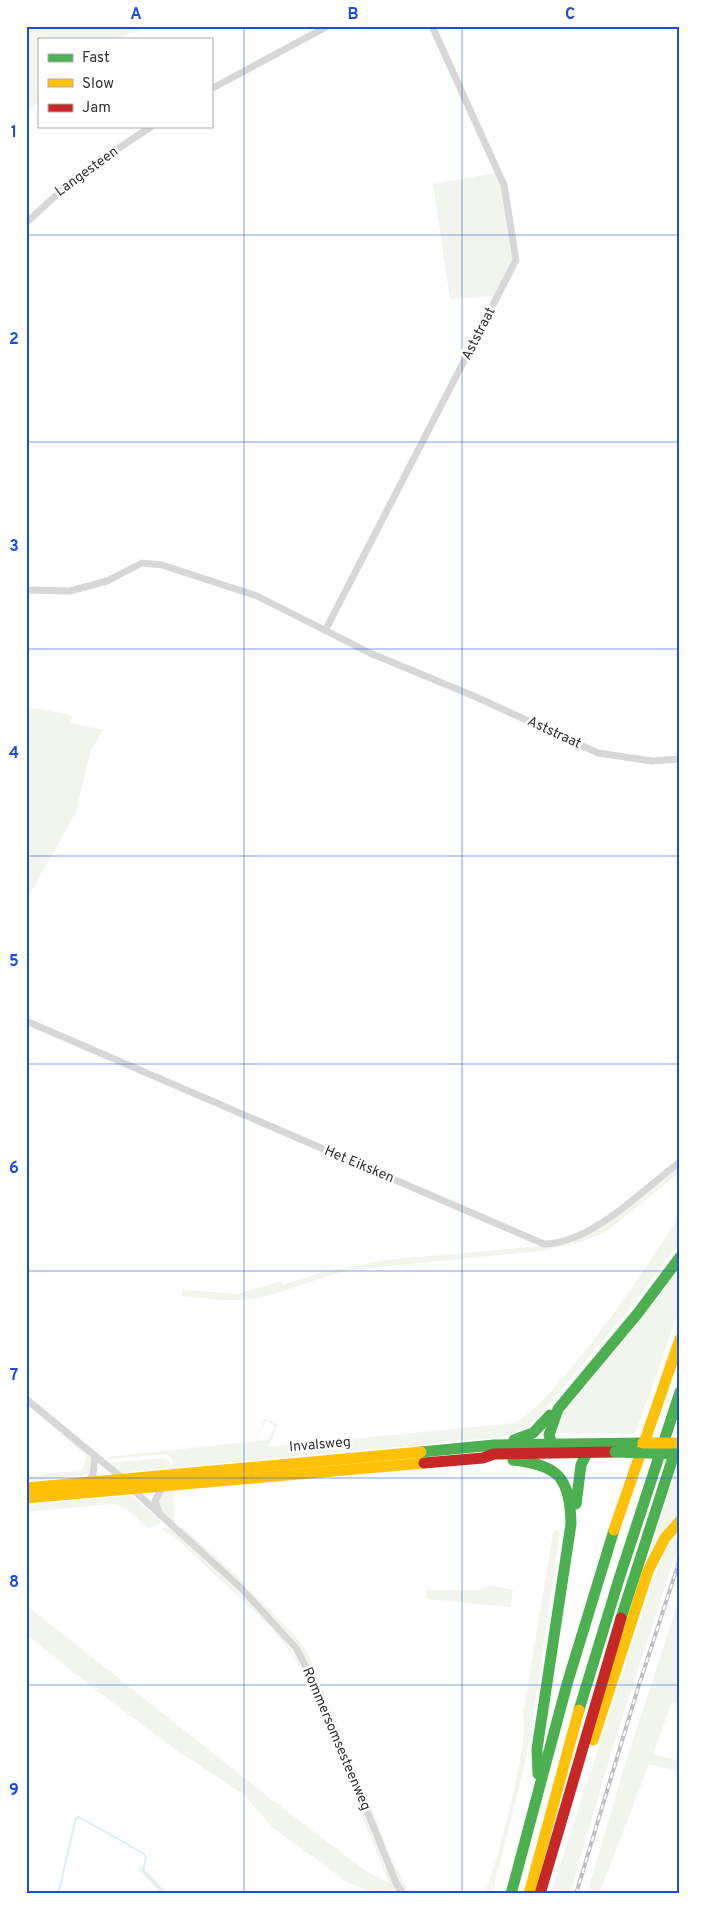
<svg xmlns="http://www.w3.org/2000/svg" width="706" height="1920" viewBox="0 0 706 1920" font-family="Overpass,sans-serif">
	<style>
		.green { fill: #f1f5ed }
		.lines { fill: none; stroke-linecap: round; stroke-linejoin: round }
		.stream { stroke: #ddebf3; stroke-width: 2 }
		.street { stroke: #d7d7d7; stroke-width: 7 }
		.fast { stroke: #4caf50; stroke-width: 11 }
		.slow { stroke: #ffc107; stroke-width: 11 }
		.jam { stroke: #c62828; stroke-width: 11 }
		.rail-casing { stroke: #bebebe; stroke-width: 4 }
		.rail { stroke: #fff; stroke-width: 2; stroke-dasharray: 5.5; stroke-linecap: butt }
		.fast-bridge { stroke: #4caf50; stroke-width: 11 }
		.slow-bridge { stroke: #ffc107; stroke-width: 11 }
		.grid { fill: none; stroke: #1d4ed8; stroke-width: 1; stroke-opacity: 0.55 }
		.labels { text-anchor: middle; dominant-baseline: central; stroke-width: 5; stroke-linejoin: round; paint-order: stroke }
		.street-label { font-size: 14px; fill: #333; stroke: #fff }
		.neatline { fill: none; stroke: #1d4ed8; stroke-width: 2 }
		.grid-label { font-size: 16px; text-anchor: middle; font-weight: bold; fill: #1d4ed8 }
	</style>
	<rect width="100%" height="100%" fill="#fff"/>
	<g class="green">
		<polygon points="26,26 151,26 115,39 39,39 39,101 26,112"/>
		<polygon points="495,173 501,187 512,259 496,296 450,299 433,184"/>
		<polygon points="26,707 72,715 71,723 103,730 90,752 76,812 26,901"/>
		<path d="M675,1170H680V1172L606,1232L575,1244L540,1251L350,1270C320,1277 292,1290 262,1297C236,1303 208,1299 182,1296L183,1290L237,1294L281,1281L283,1285L319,1273L385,1260L541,1246L573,1239Z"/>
		<path d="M680,1215V1242L630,1308L543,1412C528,1428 516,1435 494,1438L181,1467H174L172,1459L166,1454L110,1459L105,1457L268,1440L275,1426L266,1421L255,1438L265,1418L278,1425L268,1447L515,1423C536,1410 553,1389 569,1370C610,1322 645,1269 680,1215Z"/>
		<polygon points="680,1264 680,1308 635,1434 553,1433 553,1424"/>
		<polygon points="46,1416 91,1457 90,1474 26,1482 26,1476 80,1471 84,1466 86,1456 42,1417"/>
		<polygon points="164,1458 169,1460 170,1467 121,1473 106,1463"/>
		<polygon points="679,1462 680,1516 643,1572"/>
		<polygon points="163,1491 173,1491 175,1524 164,1515 158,1503"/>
		<polygon points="131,1495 161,1521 159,1524 148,1528 125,1508 113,1504 26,1512 26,1505"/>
		<polygon points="182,1527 245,1583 244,1585 242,1586 179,1528"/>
		<path d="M165,1528H170C223,1578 281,1621 314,1688L386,1869L399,1894H374L347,1882L272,1827L243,1794L176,1750L97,1691L26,1634V1605L271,1799L366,1871L389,1883L314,1696L295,1658L271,1627L178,1540L161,1529Z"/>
		<path d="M555,1530L560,1531L531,1731L523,1772L492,1894H484C496,1870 531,1735 523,1715L553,1533Z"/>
		<polygon points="680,1532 680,1541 619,1727 570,1894 551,1894 653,1580 666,1549"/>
		<polygon points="490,1585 513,1590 510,1607 427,1599 426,1590 479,1590"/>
		<polygon points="250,1590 294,1634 308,1653 393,1862 410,1894 406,1894 397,1880 309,1665 292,1638 249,1592"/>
		<polygon points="680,1596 680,1701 671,1704 653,1754 680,1761 680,1772 649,1764 599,1894 587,1894 624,1768"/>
		<polygon points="141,1865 169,1894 162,1894 138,1870"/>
	</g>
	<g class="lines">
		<polyline class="stream" points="58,1894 76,1818 79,1817 143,1853 146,1857 143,1871 165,1894"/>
		<g class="street">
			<polyline points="211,89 328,26"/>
			<polyline points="26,223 77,176 152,126"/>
			<polyline points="26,590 70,591 107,581 142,563 162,565 257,596 370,653 476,697 598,753 652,761 680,759"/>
			<polyline points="326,629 516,260 504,185 432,26"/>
			<path d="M26,1021L544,1244C593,1243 643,1189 680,1162"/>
			<polyline points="26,1399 122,1478"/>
			<polyline points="88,1481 93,1475 95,1456"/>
			<polyline points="131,1488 241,1588 296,1648 320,1694 396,1883 403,1894"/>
			<polyline points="160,1515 155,1501 162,1487"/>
		</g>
		<g class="fast">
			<polyline points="514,1440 533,1433 550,1415"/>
			<polyline points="554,1450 549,1435 558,1409 638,1313 680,1257"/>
			<polyline points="421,1452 494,1445 643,1443"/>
			<path d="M513,1460C559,1465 570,1478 571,1524L537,1749L538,1774"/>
			<polyline points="576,1504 581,1465 590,1447"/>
			<polyline points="621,1618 677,1445"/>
			<polyline points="579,1710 619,1579 680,1392"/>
			<polyline points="511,1894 567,1684 614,1530"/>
		</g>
		<g class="slow">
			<polyline points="26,1488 421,1452"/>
			<polyline points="26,1498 424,1463"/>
			<polyline points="614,1530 680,1339"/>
			<polyline points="593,1740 648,1571 665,1538 680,1521"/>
			<polyline points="529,1894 579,1710"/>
		</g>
		<g class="jam">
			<polyline points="424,1463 483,1458 494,1454 615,1452"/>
			<polyline points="540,1894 621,1618"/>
		</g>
		<g class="rail-casing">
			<polyline id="rail" points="576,1894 638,1688 680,1559"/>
		</g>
		<use href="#rail" class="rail"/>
		<polyline class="fast-bridge" points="615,1452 680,1454"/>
		<polyline class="slow-bridge" points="643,1443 680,1443"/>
	</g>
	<path class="grid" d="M244,26V1894M462,26V1894M26,235H680M26,442H680M26,649H680M26,856H680M26,1064H680M26,1271H680M26,1478H680M26,1685H680"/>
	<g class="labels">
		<g class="street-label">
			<text transform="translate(87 172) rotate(-36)">Langesteen</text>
			<text transform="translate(479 334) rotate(-63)">Aststraat</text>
			<text transform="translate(554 733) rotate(25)">Aststraat</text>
			<text transform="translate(359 1165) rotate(23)">Het Eiksken</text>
			<text transform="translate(320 1445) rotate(-5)">Invalsweg</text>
			<text transform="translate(336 1739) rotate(67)">Rommersomsesteenweg</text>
		</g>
	</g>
	<rect width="706" height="1920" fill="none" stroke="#ffffff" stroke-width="55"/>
	<rect x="38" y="38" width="175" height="90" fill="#ffffff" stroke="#adadad"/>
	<rect x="48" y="54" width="25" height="8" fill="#4caf50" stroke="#adadad"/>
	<text x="82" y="62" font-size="15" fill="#333333">Fast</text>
	<rect x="48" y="79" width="25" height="8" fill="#ffc107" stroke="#adadad"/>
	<text x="82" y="88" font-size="15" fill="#333333">Slow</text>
	<rect x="48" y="104" width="25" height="8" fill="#c62828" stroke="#adadad"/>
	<text x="82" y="112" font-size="15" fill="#333333">Jam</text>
	<rect x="28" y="28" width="650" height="1864" class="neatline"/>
	<g class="grid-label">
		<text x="136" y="19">A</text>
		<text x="353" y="19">B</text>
		<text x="570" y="19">C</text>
		<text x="14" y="137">1</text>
		<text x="14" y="344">2</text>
		<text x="14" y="551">3</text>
		<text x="14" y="758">4</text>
		<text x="14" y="966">5</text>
		<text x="14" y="1173">6</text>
		<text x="14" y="1380">7</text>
		<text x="14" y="1587">8</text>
		<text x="14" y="1795">9</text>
	</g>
</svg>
